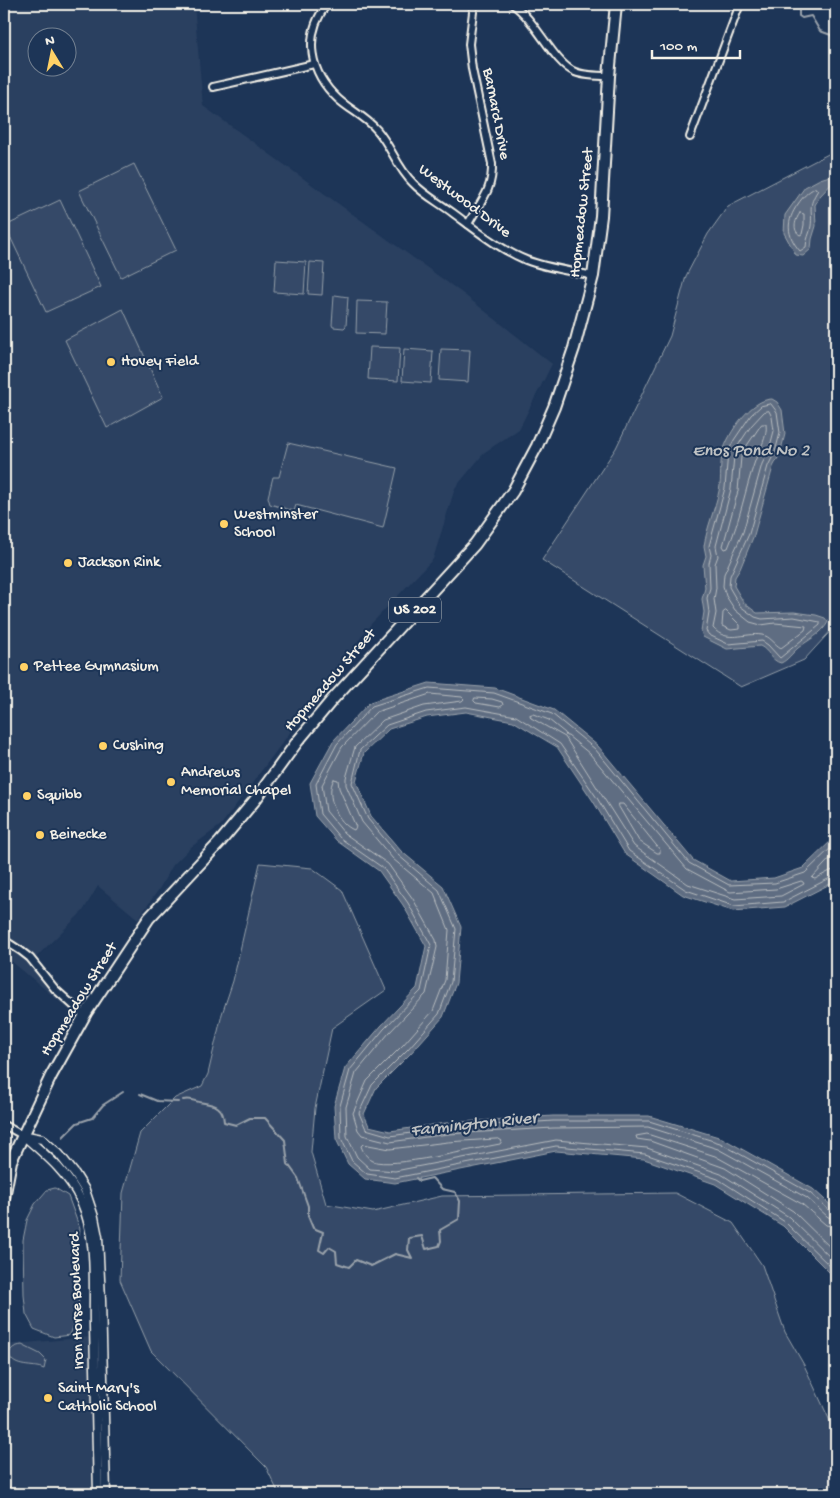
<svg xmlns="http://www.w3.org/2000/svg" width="840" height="1498" viewBox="0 0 840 1498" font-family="'Gochi Hand',sans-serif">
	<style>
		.built { fill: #2a4060; fill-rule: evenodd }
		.green { fill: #354a67; stroke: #949ea8 }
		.water { fill: #5e6d82; stroke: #9aa2ab }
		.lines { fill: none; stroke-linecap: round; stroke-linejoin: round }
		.shore { stroke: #b8bcbf; stroke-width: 1 }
		.stream { stroke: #9aa2ab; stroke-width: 2 }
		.minor-casing { stroke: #f4f1e8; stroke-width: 10 }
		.tertiary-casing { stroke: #f4f1e8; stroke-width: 11 }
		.trunk-casing { stroke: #f4f1e8; stroke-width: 14 }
		.minor { stroke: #1d3557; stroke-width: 6 }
		.tertiary { stroke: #1d3557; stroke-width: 8 }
		.trunk { stroke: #1d3557; stroke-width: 10 }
		.poi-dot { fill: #ffd166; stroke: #1d3557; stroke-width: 2 }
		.labels { text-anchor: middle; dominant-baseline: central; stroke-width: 4; stroke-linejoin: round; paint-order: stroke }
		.shield { fill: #1d3557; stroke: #b4b9bc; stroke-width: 1 }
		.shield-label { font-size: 15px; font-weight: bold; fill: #f4f1e8 }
		.street-label { font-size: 16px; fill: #f4f1e8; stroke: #1d3557 }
		.poi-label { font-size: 16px; fill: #f4f1e8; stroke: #1d3557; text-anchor: start }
		.water-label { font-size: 18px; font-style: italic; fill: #c0c3c4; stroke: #1d3557 }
	</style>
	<rect width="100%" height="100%" fill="#1d3557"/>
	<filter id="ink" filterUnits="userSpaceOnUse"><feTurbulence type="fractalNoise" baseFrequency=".02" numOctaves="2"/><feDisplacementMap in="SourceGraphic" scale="10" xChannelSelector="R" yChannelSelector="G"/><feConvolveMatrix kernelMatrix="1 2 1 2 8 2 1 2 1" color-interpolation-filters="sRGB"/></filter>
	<g filter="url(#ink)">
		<g class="built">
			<path d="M4,4H194L203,106L462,293L552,364L519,429L485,452L455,488L433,559L371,624L221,825L191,847L173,865L159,889L138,919L98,886L83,911L29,964L83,1009L78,1017L4,955ZM38,38H68V68H38Z"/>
			<polygon points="91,1337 94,1494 10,1494 4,1451 4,1345"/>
		</g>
		<g class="green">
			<polygon points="836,150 836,625 804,660 741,687 542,560 616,448 670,336 686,276 708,234 728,206"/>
			<polygon points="134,164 176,250 121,277 79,191"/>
			<polygon points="60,200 101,287 46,312 5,226"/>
			<polygon points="276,260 306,262 304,294 274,292"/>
			<polygon points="310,262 324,263 322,295 308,294"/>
			<polygon points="335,295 348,297 346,326 344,328 333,327 332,325 334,296"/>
			<polygon points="357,301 387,302 385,334 356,333"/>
			<polygon points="123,309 163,397 107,428 65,340"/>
			<polygon points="370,347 400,348 398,381 368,379"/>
			<polygon points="404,349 433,351 431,383 402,381"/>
			<polygon points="441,349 470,350 468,382 439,380"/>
			<polygon points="288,443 397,468 383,528 296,505 294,511 270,504 268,497 273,477 279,477"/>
			<polygon points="260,863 312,868 342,890 386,990 332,1028 315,1108 311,1152 326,1204 373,1212 442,1196 675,1193 733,1223 762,1265 785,1332 804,1365 836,1434 836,1494 279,1494 266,1467 151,1351 120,1280 123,1193 140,1133 175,1098 202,1086 208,1074 222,1014 233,981"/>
			<polygon points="55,1188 68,1196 80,1229 73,1269 80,1310 70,1335 54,1337 34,1329 26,1314 24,1295 23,1240 27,1220 35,1204 47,1190"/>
			<path d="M22,1345L40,1354L46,1360L44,1369C33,1364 14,1369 9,1355C10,1348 15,1346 22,1345Z"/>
		</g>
		<g class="water">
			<polygon points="836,174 836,179 820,196 815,205 816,226 812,239 811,249 803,256 796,255 784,233 785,215 805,187 820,179"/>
			<path d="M772,399L777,402L782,410L785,434L780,454L773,467L754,535L740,569L735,577L734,586L744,603L757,613L794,612L816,615L825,618L828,622C822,634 808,640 798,648C792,653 788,660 781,663C771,661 769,650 760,646L727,649L703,637L701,631L704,612L702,599L705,588L703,565L706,556L704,546C707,527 715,509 719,491C722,478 719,465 723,452C728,433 751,399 772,399Z"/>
			<polygon points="429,683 495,688 554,710 598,746 693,860 731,881 774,878 803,868 836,836 836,879 832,883 785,907 733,911 683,895 625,854 593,801 557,747 513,721 466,712 427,717 389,729 364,753 356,781 371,816 401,851 443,886 461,927 456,983 443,1017 411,1053 376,1088 364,1114 369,1126 390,1131 446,1123 553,1116 649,1116 722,1138 813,1189 836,1210 836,1279 783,1226 715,1184 644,1159 556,1151 395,1183 365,1179 348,1164 336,1139 334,1106 345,1068 381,1026 417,988 426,946 403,905 379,871 337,841 315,816 310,783 333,741 370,702"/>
		</g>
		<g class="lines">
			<g class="shore">
				<path d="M815,188L818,190C807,207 813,210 811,226C810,234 806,239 806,247L800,251C786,235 786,221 798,204C803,197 807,192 815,188Z"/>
				<path d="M800,213L804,214V225L802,234L800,235C792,230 795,220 800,213Z"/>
				<polygon points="771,404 777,412 780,433 775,452 768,466 749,534 730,576 729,587 740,606 755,617 762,619 794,617 820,622 820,625 780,658 768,645 762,641 728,644 709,635 706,631 709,613 707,598 710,588 709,563 711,555 709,546 725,488 728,452 734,440 751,415 761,406"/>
				<path d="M769,411L772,417L774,431L769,450L762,464L743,532L724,574L723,586L726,596L735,610L750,622L761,625L775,623L806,626L805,630L781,648C774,644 770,636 762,635C745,632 727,644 713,628L716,613L714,599L716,588L715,564L718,556L716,546L731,489L734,456L739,444L751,426L764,412Z"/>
				<path d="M762,424H766C768,437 759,450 755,461C745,490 740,520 728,548L725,549L723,546L738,491L741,457L746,447Z"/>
				<polygon points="726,611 740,625 740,629 731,630 722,626 723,613"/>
				<polygon points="475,698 492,699 502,702 503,705 500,707 476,703 474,701"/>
				<polygon points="533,714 549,720 565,733 566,736 568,736 590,754 687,869 730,892 776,889 801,881 803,882 804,884 781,896 735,899 688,884 634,846 565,737 531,718 530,715"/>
				<path d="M334,779L338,780L339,788L356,827L354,830C338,824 324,795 334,779Z"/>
				<polygon points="619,804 623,804 660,850 660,853 657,853 639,841 619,807"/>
				<polyline points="836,843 805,873 775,883 729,885 689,863 595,749 552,714 494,693 429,688 372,706 337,744 316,784 320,814 340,838 383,868 408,903 431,945 421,991 384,1029 350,1070 340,1106 341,1138 352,1161 367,1174 395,1178 556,1146 645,1154 718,1179 785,1222 836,1272"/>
				<polyline points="836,852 812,878 815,879 830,871 836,870"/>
				<polyline points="836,876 832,877 783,902 734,906 686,890 629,851 597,798 560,744 516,716 466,707 426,712 387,725 360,750 352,783 368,819 398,855 439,890 456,929 451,982 439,1014 408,1049 372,1085 359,1113 366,1129 390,1136 447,1128 553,1121 649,1121 720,1143 810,1193 831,1212 836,1213"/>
				<path d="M499,1139L502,1141L500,1144C477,1148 390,1169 373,1161C367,1158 363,1152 361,1146L363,1144L390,1149L448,1142Z"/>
				<polyline points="836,1219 828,1217 807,1198 718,1149 648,1127 553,1128 448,1134 390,1142 362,1135 358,1130 353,1113 367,1081 403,1045 433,1011 445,980 449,930 434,893 393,859 362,822 346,785 346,778 355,747 383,720 424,706 462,701 464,699 462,697 430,694 376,712 342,747 322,785 326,811 344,833 388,864 413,899 436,940 437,947 426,994 389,1033 356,1073 346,1107 347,1136 357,1157 370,1169 395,1171 556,1140 647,1148 721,1174 789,1217 836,1263"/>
				<polyline points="836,1227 826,1225 802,1204 715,1156 647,1134 636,1136 637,1139 650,1141 725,1168 793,1211 836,1253"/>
			</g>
			<g class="stream">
				<polyline points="799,4 799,16 802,18 811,16 820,31 831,35 836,45"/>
				<polyline points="140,1094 157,1101 178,1102"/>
				<path d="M183,1100C190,1098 193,1101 199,1102C213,1105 223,1104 224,1122L236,1125L250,1118H265L285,1140L288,1164L298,1178L308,1206V1216L313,1228L323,1232L319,1250L324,1253L329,1247L336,1251L337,1263L349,1267L356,1260L371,1266L395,1254L412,1258L408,1250L409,1238L422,1236L426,1249L439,1246L441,1241L440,1230L459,1219L460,1201L455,1192L442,1189L432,1178L419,1181L416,1178"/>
				<polyline points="63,1137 77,1123 92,1118 103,1105 123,1092"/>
			</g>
			<g class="minor-casing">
				<g id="minor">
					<path d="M327,4C302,36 310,73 338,99C350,110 366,117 377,130C391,146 397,168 413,183C424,195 440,203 453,213C476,230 499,249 526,260C547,268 571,271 593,276"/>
					<path d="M512,4C536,19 553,63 575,72C585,76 598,76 609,76"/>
					<polyline points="213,87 314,64"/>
					<polyline points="690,137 740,4"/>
					<path d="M468,224C480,202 493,191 492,164L472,69L469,44L474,4"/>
					<polyline points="4,940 21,951 30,958 55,989 85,1016"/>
					<polyline points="4,1125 22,1135"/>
				</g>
			</g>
			<g class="tertiary-casing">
				<g id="tertiary">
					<polyline points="22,1135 42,1139 59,1154 75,1174 85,1190 94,1217 98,1237 101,1300 106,1494"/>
					<path d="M24,1136C46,1155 69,1174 81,1201C98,1239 93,1286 94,1326C95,1382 97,1438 98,1494"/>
				</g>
			</g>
			<g class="trunk-casing">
				<g id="trunk">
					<polyline points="4,1198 11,1161 51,1076 86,1013 149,918 220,842 255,800 297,742 332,700 475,544 513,491 537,446 554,407 574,348 593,276 601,216 609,76 616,4"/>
					<polyline points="4,1491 4,1494"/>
				</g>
			</g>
			<use href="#minor" class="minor"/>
			<use href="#tertiary" class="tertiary"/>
			<use href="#trunk" class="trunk"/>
		</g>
	</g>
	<g class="poi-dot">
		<circle cx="111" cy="362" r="5"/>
		<circle cx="224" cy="524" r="5"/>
		<circle cx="68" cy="563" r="5"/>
		<circle cx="24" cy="667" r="5"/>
		<circle cx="103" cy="746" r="5"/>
		<circle cx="171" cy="782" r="5"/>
		<circle cx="27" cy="796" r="5"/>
		<circle cx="40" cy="835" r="5"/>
		<circle cx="48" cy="1398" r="5"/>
	</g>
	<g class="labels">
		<rect class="shield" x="389" y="597.5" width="52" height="25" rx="4"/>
		<g class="shield-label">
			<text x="415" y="610">US 202</text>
		</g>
		<g class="street-label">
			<text transform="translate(495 114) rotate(79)">Barnard Drive</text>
			<text transform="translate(464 202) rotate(37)">Westwood Drive</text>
			<text transform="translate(583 213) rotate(-84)">Hopmeadow Street</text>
			<text transform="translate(331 681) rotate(-49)">Hopmeadow Street</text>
			<text transform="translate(80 1000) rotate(-58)">Hopmeadow Street</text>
			<text transform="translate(78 1301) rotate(-92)">Iron Horse Boulevard</text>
		</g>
		<g class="poi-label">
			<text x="121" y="362">Hovey Field</text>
			<text x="234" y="515">Westminster<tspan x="234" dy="18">School</tspan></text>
			<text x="78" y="563">Jackson Rink</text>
			<text x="34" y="667">Pettee Gymnasium</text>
			<text x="113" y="746">Cushing</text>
			<text x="181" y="773">Andrews<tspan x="181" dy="18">Memorial Chapel</tspan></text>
			<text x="37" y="796">Squibb</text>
			<text x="50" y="835">Beinecke</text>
			<text x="58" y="1389">Saint Mary's<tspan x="58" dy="18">Catholic School</tspan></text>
		</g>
		<g class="water-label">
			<text x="751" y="451">Enos Pond No 2</text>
			<text transform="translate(474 1125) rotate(-6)">Farmington River</text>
		</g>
	</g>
	<rect width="840" height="1498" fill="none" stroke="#1d3557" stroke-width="20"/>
	<rect x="10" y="10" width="820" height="1478" fill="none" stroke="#f4f1e8" stroke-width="2" filter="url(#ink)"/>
	<g transform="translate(52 52) rotate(350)"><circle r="24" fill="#1d3557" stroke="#738091"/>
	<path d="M0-4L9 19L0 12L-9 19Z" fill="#ffd166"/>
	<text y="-8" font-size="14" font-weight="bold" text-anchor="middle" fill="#f4f1e8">N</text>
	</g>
	<path d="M652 50v8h88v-8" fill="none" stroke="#f4f1e8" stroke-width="2.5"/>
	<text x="660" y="50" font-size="15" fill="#f4f1e8" stroke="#1d3557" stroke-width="4" paint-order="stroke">100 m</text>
</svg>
